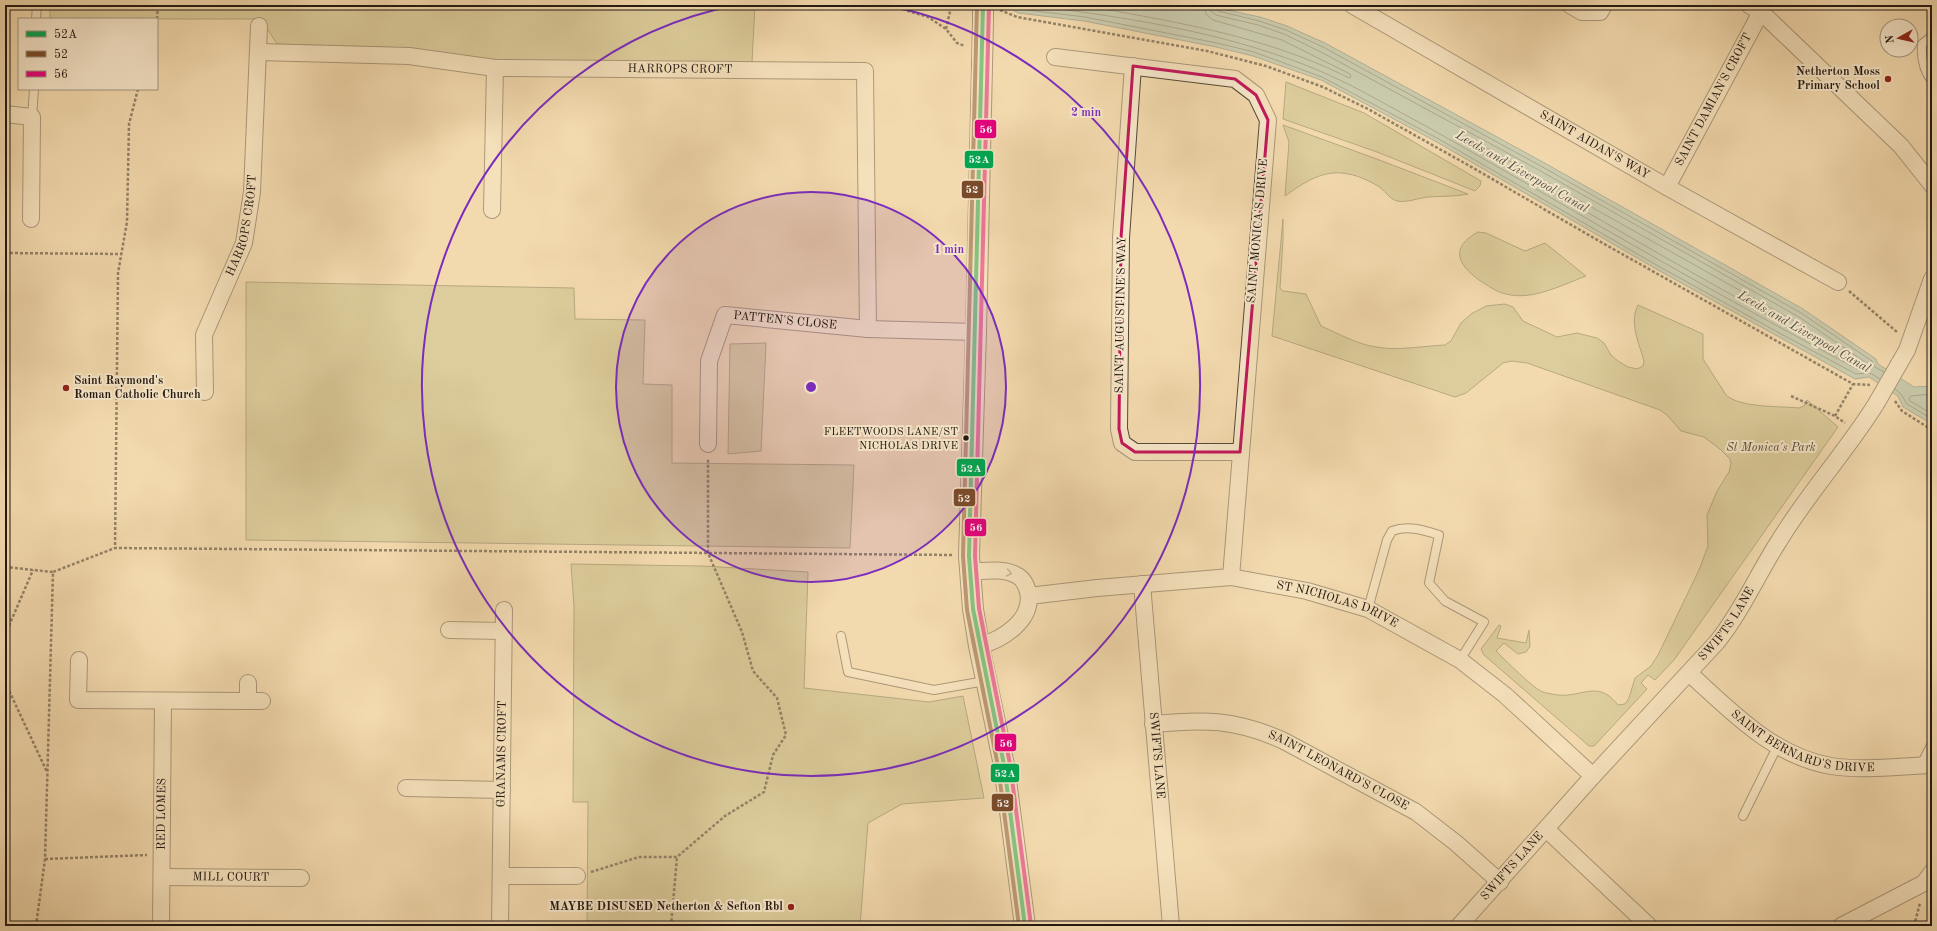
<svg xmlns="http://www.w3.org/2000/svg" width="1937" height="931" viewBox="0 0 1937 931" font-family="'Old Standard TT',serif">
	<style>
		.green { fill: #c3bd85; stroke: #736b4c }
		.water { fill: #9cbaaf; stroke: #6c7a70 }
		.lines { fill: none; stroke-linecap: round; stroke-linejoin: round }
		.shore { stroke: #606a60; stroke-width: 1 }
		.service-casing { stroke: #574939; stroke-width: 10 }
		.minor-casing { stroke: #574939; stroke-width: 18 }
		.tertiary-casing { stroke: #574939; stroke-width: 22 }
		.path { stroke: #231912; stroke-width: 2.5; stroke-dasharray: 3 2; stroke-linecap: butt }
		.service { stroke: #f7e7ca; stroke-width: 8 }
		.minor { stroke: #f7e7ca; stroke-width: 16 }
		.tertiary { stroke: #f7e7ca; stroke-width: 20 }
		.minor-bridge-casing { stroke: #574939; stroke-width: 18; stroke-linecap: butt }
		.tertiary-bridge-casing { stroke: #574939; stroke-width: 22; stroke-linecap: butt }
		.minor-bridge { stroke: #f7e7ca; stroke-width: 16 }
		.tertiary-bridge { stroke: #f7e7ca; stroke-width: 20 }
		.bus-1-casing { stroke: #f7e7ca; stroke-width: 7 }
		.bus-2-casing { stroke: #f7e7ca; stroke-width: 7 }
		.bus-3-casing { stroke: #f7e7ca; stroke-width: 7 }
		.bus-1 { stroke: #00a651; stroke-width: 4 }
		.bus-2 { stroke: #7a4b2a; stroke-width: 4 }
		.bus-3 { stroke: #e5007d; stroke-width: 4 }
		.oneway { stroke: #988a77 }
		.marked { fill: none; stroke: #c2185b; stroke-width: 3; stroke-linejoin: round }
		.ring { fill: none; stroke: #7b2cbf; stroke-width: 2 }
		.poi-dot { fill: #8f2418; stroke: #f7e7ca; stroke-width: 1.5 }
		.bus-dot { fill: #231912; stroke: #f7e7ca; stroke-width: 1.5 }
		.labels { text-anchor: middle; dominant-baseline: central; stroke-width: 4; stroke-linejoin: round; paint-order: stroke }
		.bus-label { font-size: 11px; fill: #231912; stroke: #f7e7ca; text-anchor: end }
		.street-label { font-size: 12px; fill: #231912; stroke: #f7e7ca }
		.poi-label { font-size: 12px; font-weight: bold; fill: #231912; stroke: #f7e7ca; text-anchor: end }
		.park-label { font-size: 12px; font-style: italic; fill: #534a34; stroke: #f7e7ca }
		.water-label { font-size: 13px; font-style: italic; fill: #4d5149; stroke: #f7e7ca }
		.centre { fill: #7b2cbf; stroke: #f7e7ca; stroke-width: 2 }
		.ring-label { font-size: 12px; text-anchor: middle; font-weight: bold; fill: #7b2cbf; stroke: #f7e7ca; stroke-width: 4; stroke-linejoin: round; paint-order: stroke }
		.line-badge { stroke: #f7e7ca; stroke-width: 1.5 }
		.badge-label { font-size: 11px; text-anchor: middle; font-weight: bold; fill: #fff }
	</style>
	<rect width="100%" height="100%" fill="#f3daae"/>
	<filter id="stains"><feTurbulence type="fractalNoise" baseFrequency=".005" numOctaves="4"/><feColorMatrix values="0 0 0 0 .2 0 0 0 0 .09 0 0 0 0 .02 0 0 0 .5 -.17"/></filter>
	<radialGradient id="worn" r=".72"><stop offset=".6" stop-color="#630" stop-opacity="0"/><stop offset="1" stop-color="#630" stop-opacity=".3"/></radialGradient>
	<g class="green">
		<polygon points="50,5 755,5 752,62 493,63 411,48 277,44 261,19 50,19"/>
		<polygon points="1286,82 1364,113 1481,181 1480,186 1475,191 1377,152 1283,119"/>
		<path d="M1283,125L1374,158L1468,194C1454,197 1441,196 1428,197C1419,198 1406,203 1397,201C1390,199 1384,190 1378,186C1340,164 1319,171 1285,196L1289,142Z"/>
		<path d="M1283,219V239L1280,288L1283,291L1306,294L1321,326C1339,334 1357,344 1376,347C1398,351 1423,346 1445,345L1451,341L1461,323L1471,314L1486,306L1505,304L1513,307L1523,321L1557,337L1577,333L1597,338L1604,343L1611,355L1618,361L1628,367L1637,369L1643,366L1644,361C1639,343 1629,323 1638,305L1703,334V359L1726,395C1740,408 1780,406 1799,408L1804,406L1807,400L1838,427L1674,660L1655,680L1648,675L1641,683L1647,689L1594,746H1589L1484,655L1481,649L1499,625L1501,626L1497,638L1526,643L1529,630L1530,646L1526,652L1518,654L1504,643L1496,651C1504,659 1535,690 1543,692C1550,694 1561,696 1568,695C1591,692 1601,684 1618,705L1625,704L1629,698L1635,678L1651,666L1658,655L1699,570L1708,546L1707,515L1717,491L1729,472L1731,464L1730,459L1721,450L1704,437L1681,431L1667,415L1660,410L1527,363L1512,361L1503,363L1466,393L1455,397L1272,336Z"/>
		<path d="M1478,232L1486,233L1525,251L1545,243L1586,276C1562,285 1532,301 1506,294C1496,292 1487,285 1479,280C1457,264 1450,247 1478,232Z"/>
		<polygon points="246,282 574,288 575,319 645,320 643,384 672,385 672,463 854,465 850,548 246,540"/>
		<polygon points="766,343 761,451 728,454 730,344"/>
		<polygon points="571,564 702,566 808,572 804,688 929,702 963,696 984,798 902,804 868,823 860,926 587,926 588,802 573,802 574,607"/>
	</g>
	<polygon class="water" points="1004,5 1204,5 1260,17 1287,26 1325,43 1541,161 1803,309 1876,359 1878,364 1914,387 1932,386 1932,424 1903,407 1898,396 1869,377 1855,379 1658,270 1435,141 1321,80 1253,56 1216,47 1084,21 1018,13"/>
	<g class="lines">
		<g class="shore">
			<polyline points="1012,5 1019,9 1085,17 1217,43 1254,52 1322,77 1437,138 1660,267 1783,335 1856,374 1870,373 1880,379"/>
			<path d="M1029,5C1116,16 1206,29 1289,59C1324,71 1357,88 1389,106C1436,131 1482,158 1529,185C1637,248 1746,310 1857,369L1869,367L1868,364L1799,317L1537,169L1321,52L1284,34L1258,25L1216,15L1211,11L1210,5"/>
			<path d="M1079,5C1102,8 1125,13 1148,17C1217,30 1286,46 1349,78L1351,77L1350,74L1282,40L1213,20L1206,14L1204,5"/>
			<polyline points="1215,5 1218,11 1259,21 1286,30 1323,47 1539,165 1801,313 1872,361 1875,367 1884,372"/>
			<path d="M1481,145L1796,322L1818,337L1819,340L1816,341C1702,280 1590,214 1479,149L1478,146Z"/>
			<polyline points="1895,389 1901,394 1907,404 1932,419"/>
			<polyline points="1932,394 1911,396 1909,398 1910,401 1932,414"/>
		</g>
		<g class="service-casing">
			<g id="service">
				<polyline points="36,19 37,5"/>
				<path d="M1932,36L1922,44C1921,58 1923,70 1932,81"/>
				<polyline points="32,117 34,89"/>
				<path d="M1368,609L1387,540L1392,531C1408,525 1423,530 1439,535L1429,583L1445,601L1484,622L1460,660"/>
				<polyline points="841,636 848,672 934,690 985,681"/>
				<polyline points="1921,765 1932,743"/>
				<polyline points="1743,816 1777,747"/>
			</g>
		</g>
		<g class="minor-casing">
			<g id="minor">
				<path id="s1" d="M1352,5L1667,187L1838,282"/>
				<polyline points="1570,5 1582,12 1600,12 1604,5"/>
				<polyline points="1749,5 1761,12 1901,146 1932,185"/>
				<path id="s2" d="M259,52L409,56L495,68L865,71L868,329"/>
				<polyline points="1055,57 1235,79 1256,95 1268,120 1231,577"/>
				<polyline points="1133,66 1121,238 1119,429 1122,443 1135,452 1240,452"/>
				<polyline points="5,114 32,117 31,219"/>
				<path id="s3" d="M1667,187L1761,12"/>
				<polyline points="492,210 495,68"/>
				<polyline points="1899,364 1907,350 1932,279"/>
				<path id="s4" d="M205,392L204,335L244,243L252,192L259,26"/>
				<path id="s5" d="M708,444L709,361L725,315L868,329L976,332"/>
				<path d="M970,572C984,571 1003,568 1016,575C1023,578 1026,584 1028,592C1034,620 1002,640 979,646"/>
				<path id="s6" d="M1142,584L1171,926"/>
				<path id="s7" d="M1029,596L1097,588L1231,577L1307,591L1368,609L1460,660L1505,695L1593,776"/>
				<polyline points="449,630 503,631"/>
				<polyline points="79,660 78,700 248,701"/>
				<path id="s8" d="M1690,674C1732,712 1773,756 1831,766C1863,771 1900,766 1932,765"/>
				<polyline points="248,683 248,701 262,701"/>
				<path id="s9" d="M1153,724C1204,719 1236,719 1284,741L1416,812L1456,843L1500,882"/>
				<polyline points="406,788 502,790"/>
				<polyline points="1546,829 1649,926"/>
				<polyline points="502,876 577,876"/>
				<path id="s10" d="M162,877L301,878"/>
				<path id="s11" d="M161,926L163,702"/>
				<path id="s12" d="M500,926L504,610"/>
				<path id="s13" d="M1459,926L1593,776L1717,642C1742,611 1757,575 1779,541C1808,493 1846,452 1876,404"/>
				<polyline points="1841,926 1924,883 1932,872"/>
			</g>
		</g>
		<g class="tertiary-casing">
			<polyline id="tertiary" points="983,21 976,332 969,556 973,609 979,646 1004,765 1025,926"/>
		</g>
		<g class="path">
			<polyline points="888,5 928,17 946,29 957,43 965,46"/>
			<polyline points="937,5 951,7 961,5"/>
			<polyline points="1000,10 1017,17 1207,51 1266,66 1323,87 1368,109 1468,165 1599,241 1853,384 1870,385"/>
			<polyline points="157,19 158,5"/>
			<polyline points="946,29 951,7"/>
			<polyline points="138,89 129,124 127,222 118,273 115,548 952,555"/>
			<polyline points="5,253 121,254"/>
			<polyline points="1849,291 1897,332"/>
			<polyline points="1791,396 1835,416 1845,423"/>
			<polyline points="1895,401 1902,411 1932,430"/>
			<polyline points="1835,416 1853,384"/>
			<polyline points="5,567 53,572"/>
			<polyline points="5,635 33,570"/>
			<polyline points="5,682 47,772"/>
			<polyline points="45,859 147,855"/>
			<polyline points="591,872 639,857 677,857 725,816 764,792 773,755 786,735 777,698 753,671 742,632 708,553 708,458"/>
			<polyline points="36,926 45,859 53,572 115,548"/>
			<polyline points="671,926 677,857"/>
			<polyline points="1914,926 1920,903"/>
		</g>
		<use href="#service" class="service"/>
		<use href="#minor" class="minor"/>
		<use href="#tertiary" class="tertiary"/>
		<g class="minor-bridge-casing">
			<polyline id="minor-bridge" points="1876,404 1899,364"/>
		</g>
		<g class="tertiary-bridge-casing">
			<polyline id="tertiary-bridge" points="983,5 983,21"/>
		</g>
		<use href="#minor-bridge" class="minor-bridge"/>
		<use href="#tertiary-bridge" class="tertiary-bridge"/>
		<g class="bus-1-casing">
			<polyline id="bus-1" points="983,5 969,556 973,609 1004,765 1025,926"/>
		</g>
		<g class="bus-2-casing">
			<polyline id="bus-2" points="977,5 963,556 967,610 998,766 1019,926"/>
		</g>
		<g class="bus-3-casing">
			<polyline id="bus-3" points="989,5 975,556 979,608 1010,764 1031,925"/>
		</g>
		<use href="#bus-1" class="bus-1"/>
		<use href="#bus-2" class="bus-2"/>
		<use href="#bus-3" class="bus-3"/>
	</g>
	<defs><path id="oneway-chevron" d="M-2-3.5L2.5 0L-2 3.5" fill="none" stroke-width="1.6" stroke-linecap="round" stroke-linejoin="round"/></defs>
	<use class="oneway" href="#oneway-chevron" transform="translate(1009 573) rotate(12)"/>
	<path d="M0 0H1937V931H0ZM1133,66L1235,79L1256,95L1268,120L1240,452H1135L1122,443L1119,429L1121,238Z" fill="#f3daae" fill-opacity=".55" fill-rule="evenodd"/>
	<path class="marked" d="M1133,66L1235,79L1256,95L1268,120L1240,452H1135L1122,443L1119,429L1121,238Z"/>
	<circle cx="811" cy="387" r="195" fill="#7b2cbf" fill-opacity=".12"/>
	<g class="ring">
		<circle cx="811" cy="387" r="195"/>
		<path d="M885 5A389 389 0 1 1 737 5"/>
	</g>
	<g class="poi-dot">
		<circle cx="1888" cy="79" r="4"/>
		<circle cx="66" cy="388" r="4"/>
		<circle cx="791" cy="907" r="4"/>
	</g>
	<circle class="bus-dot" cx="966" cy="438" r="3.5"/>
	<g class="labels">
		<g class="bus-label">
			<text x="958" y="432">FLEETWOODS LANE/ST<tspan x="958" dy="14">NICHOLAS DRIVE</tspan></text>
		</g>
		<g class="street-label">
			<text stroke="none"><textPath href="#s2" startOffset="422">HARROPS CROFT</textPath></text>
			<text stroke="none"><textPath href="#s3" startOffset="99">SAINT DAMIAN'S CROFT</textPath></text>
			<text stroke="none"><textPath href="#s1" startOffset="280">SAINT AIDAN'S WAY</textPath></text>
			<text stroke="none"><textPath href="#s4" startOffset="174">HARROPS CROFT</textPath></text>
			<text transform="translate(1258 231) rotate(-85)">SAINT MONICA'S DRIVE</text>
			<text transform="translate(1121 315) rotate(-89)">SAINT AUGUSTINE'S WAY</text>
			<text stroke="none"><textPath href="#s5" startOffset="192">PATTEN'S CLOSE</textPath></text>
			<text stroke="none"><textPath href="#s7" startOffset="313">ST NICHOLAS DRIVE</textPath></text>
			<text stroke="none"><textPath href="#s13" startOffset="404">SWIFTS LANE</textPath></text>
			<text stroke="none"><textPath href="#s8" startOffset="136">SAINT BERNARD'S DRIVE</textPath></text>
			<text stroke="none"><textPath href="#s12" startOffset="172">GRANAMS CROFT</textPath></text>
			<text stroke="none"><textPath href="#s6" startOffset="172">SWIFTS LANE</textPath></text>
			<text stroke="none"><textPath href="#s9" startOffset="196">SAINT LEONARD'S CLOSE</textPath></text>
			<text stroke="none"><textPath href="#s11" startOffset="112">RED LOMES</textPath></text>
			<text stroke="none"><textPath href="#s13" startOffset="80">SWIFTS LANE</textPath></text>
			<text stroke="none"><textPath href="#s10" startOffset="69">MILL COURT</textPath></text>
		</g>
		<g class="poi-label">
			<text x="1880" y="72">Netherton Moss<tspan x="1880" dy="14">Primary School</tspan></text>
			<text x="74" y="381" text-anchor="start">Saint Raymond's<tspan x="74" dy="14">Roman Catholic Church</tspan></text>
			<text x="783" y="907">MAYBE DISUSED Netherton &amp; Sefton Rbl</text>
		</g>
		<g class="park-label">
			<text x="1771" y="448">St Monica's Park</text>
		</g>
		<g class="water-label">
			<text transform="translate(1522 172) rotate(30)">Leeds and Liverpool Canal</text>
			<text transform="translate(1804 332) rotate(30)">Leeds and Liverpool Canal</text>
		</g>
	</g>
	<circle cx="811" cy="387" r="6" class="centre"/>
	<g class="ring-label">
		<text x="1086" y="116">2 min</text>
		<text x="949" y="253">1 min</text>
	</g>
	<g class="line-badge">
		<rect x="974" y="119" width="23" height="20" rx="4" fill="#e5007d"/>
		<rect x="964" y="150" width="30" height="19" rx="4" fill="#00a651"/>
		<rect x="961" y="180" width="23" height="19" rx="4" fill="#7a4b2a"/>
		<rect x="956" y="458" width="30" height="19" rx="4" fill="#00a651"/>
		<rect x="953" y="488" width="23" height="19" rx="4" fill="#7a4b2a"/>
		<rect x="964" y="518" width="23" height="19" rx="4" fill="#e5007d"/>
		<rect x="994" y="733" width="23" height="19" rx="4" fill="#e5007d"/>
		<rect x="990" y="763" width="30" height="20" rx="4" fill="#00a651"/>
		<rect x="991" y="793" width="23" height="19" rx="4" fill="#7a4b2a"/>
	</g>
	<g class="badge-label">
		<text x="986" y="133">56</text>
		<text x="979" y="163">52A</text>
		<text x="972" y="193">52</text>
		<text x="971" y="472">52A</text>
		<text x="964" y="502">52</text>
		<text x="976" y="531">56</text>
		<text x="1006" y="747">56</text>
		<text x="1005" y="777">52A</text>
		<text x="1003" y="807">52</text>
	</g>
	<rect width="1937" height="931" fill="none" stroke="#f3daae" stroke-width="20"/>
	<rect x="6" y="6" width="1925" height="919" fill="none" stroke="#231912" stroke-width="2"/>
	<rect x="10" y="10" width="1917" height="911" fill="none" stroke="#231912"/>
	<rect x="18" y="18" width="140" height="72" fill="#f7e7ca" stroke="#a29580"/>
	<rect x="26" y="31" width="20" height="6" fill="#00a651" stroke="#a29580"/>
	<text x="54" y="38" font-size="12" fill="#231912">52A</text>
	<rect x="26" y="51" width="20" height="6" fill="#7a4b2a" stroke="#a29580"/>
	<text x="54" y="58" font-size="12" fill="#231912">52</text>
	<rect x="26" y="71" width="20" height="6" fill="#e5007d" stroke="#a29580"/>
	<text x="54" y="78" font-size="12" fill="#231912">56</text>
	<g transform="translate(1899 38) rotate(262)"><circle r="19" fill="#f7e7ca" stroke="#a29580"/>
	<path d="M0-3L7 15L0 10L-7 15Z" fill="#8f2418"/>
	<text y="-6" font-size="11" font-weight="bold" text-anchor="middle" fill="#231912">N</text>
	</g>
	<rect width="100%" height="100%" filter="url(#stains)"/>
	<rect width="100%" height="100%" fill="url(#worn)"/>
</svg>
